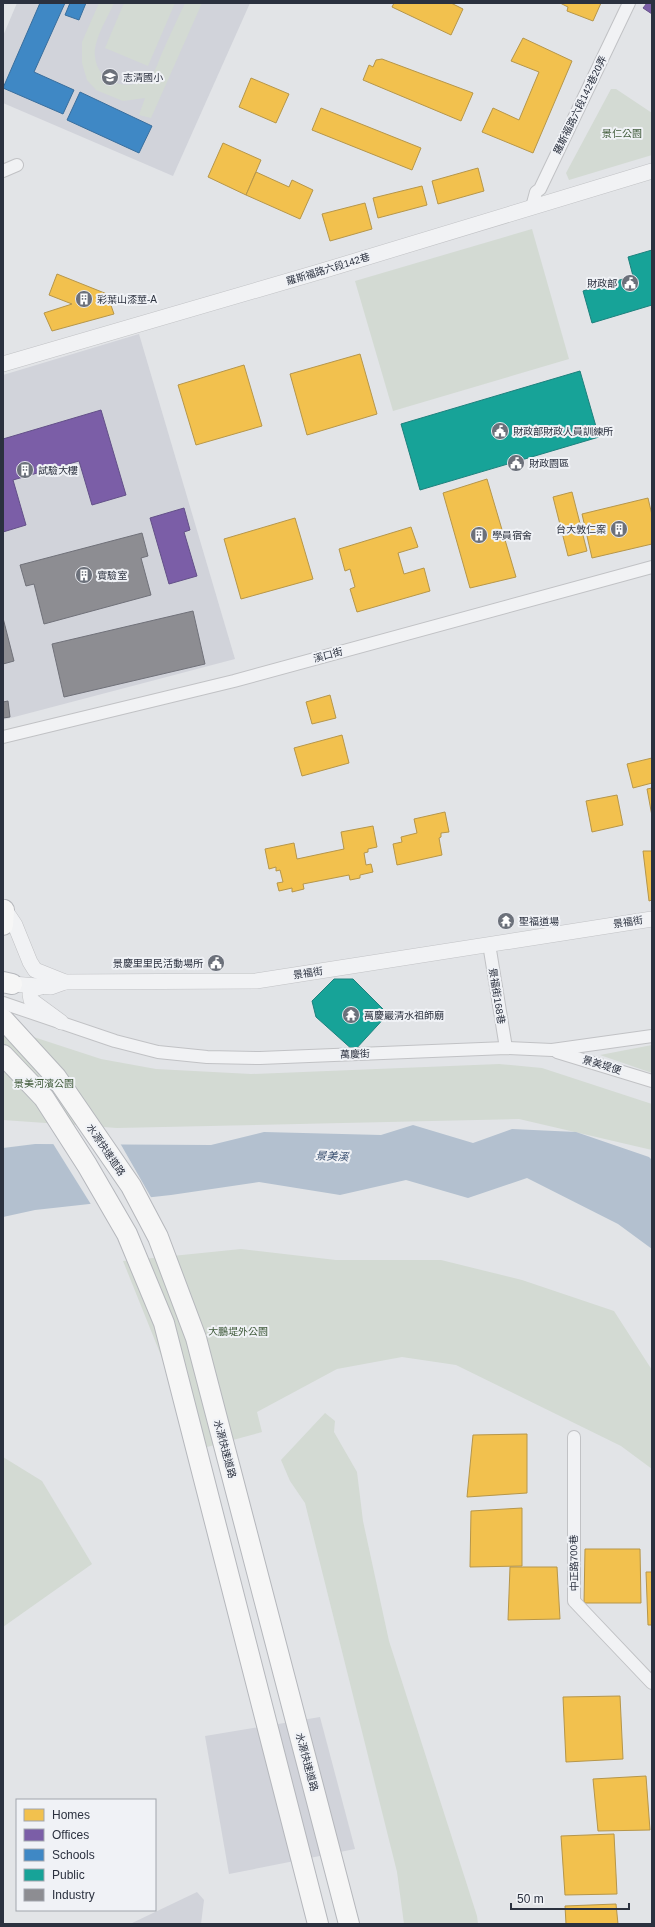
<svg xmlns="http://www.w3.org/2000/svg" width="655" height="1927" viewBox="0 0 655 1927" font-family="Helvetica,'Noto Sans TC',sans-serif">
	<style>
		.built { fill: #d1d3da }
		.green { fill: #d3dad3 }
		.water { fill: #b3c0cf }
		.pier { fill: #e2e4e7 }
		.homes { fill: #f2c14e; stroke: #b6964a }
		.offices { fill: #7b5ea7; stroke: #635088 }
		.schools { fill: #3f88c5; stroke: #396e9d }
		.public { fill: #17a398; stroke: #1d817d }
		.industry { fill: #8d8d92; stroke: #707179 }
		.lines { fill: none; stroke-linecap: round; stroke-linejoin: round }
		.minor-casing { stroke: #c1c2c5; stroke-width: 14 }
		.tertiary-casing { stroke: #c1c2c5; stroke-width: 16 }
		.trunk-casing { stroke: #b5b7bc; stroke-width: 22 }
		.minor { stroke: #f1f2f4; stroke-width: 12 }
		.tertiary { stroke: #f1f2f4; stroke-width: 15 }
		.trunk { stroke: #f6f6f6; stroke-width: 20 }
		.labels { text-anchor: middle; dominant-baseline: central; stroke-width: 4; stroke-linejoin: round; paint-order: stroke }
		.poi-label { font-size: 10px; fill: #2b313f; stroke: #f0f2f6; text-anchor: start }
		.street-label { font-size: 10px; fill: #2b313f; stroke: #f0f2f6 }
		.park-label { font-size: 10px; fill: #3e5939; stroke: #f0f2f6 }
		.water-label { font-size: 11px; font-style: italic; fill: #384e6f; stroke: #f0f2f6 }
	</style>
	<rect width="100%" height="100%" fill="#e2e4e7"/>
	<g class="built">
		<polygon points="17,3 250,3 173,176 3,103 3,36"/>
		<polygon points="139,334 235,659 3,720 3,375"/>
		<polygon points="320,1717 355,1849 229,1874 205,1736"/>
		<polygon points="197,1892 204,1900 201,1924 130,1924"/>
	</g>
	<g class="green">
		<path d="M99,3H114C107,19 93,40 95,57C98,86 136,94 153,73C157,68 159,59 162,53C169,37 177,20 185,3H202L151,118L139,115L145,98L123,101L96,90L87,80L82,63V42Z"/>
		<polygon points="124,3 175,3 148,66 105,48"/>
		<polygon points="611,89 616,89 652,113 652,155 569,180 566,173"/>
		<polygon points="532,229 569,359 393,411 355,281"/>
		<polygon points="3,1027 101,1059 156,1069 251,1074 499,1064 542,1068 652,1104 652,1150 519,1119 117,1128 3,1120"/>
		<polygon points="652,1045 652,1073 600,1055"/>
		<polygon points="241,1249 336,1260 441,1260 522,1280 614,1311 652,1370 652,1469 621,1446 456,1365 402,1357 337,1369 257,1412 262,1432 196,1450 187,1450 162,1358 123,1261"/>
		<polygon points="325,1413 335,1421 334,1432 357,1472 363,1521 389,1641 477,1916 478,1924 404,1924 397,1872 305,1503 290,1481 281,1460"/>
		<polygon points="3,1457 42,1481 92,1564 3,1627"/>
	</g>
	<polygon class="water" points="413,1125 473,1143 512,1129 576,1132 649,1157 652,1160 652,1249 618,1224 527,1178 468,1198 406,1180 340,1195 259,1182 171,1195 35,1210 3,1217 3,1148 35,1144 211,1145 264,1132 381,1135"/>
	<polygon class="pier" points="52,1142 120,1143 152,1199 92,1206"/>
	<g class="homes">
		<polygon points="394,3 451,3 463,9 451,35 392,7"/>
		<polygon points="560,3 601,3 593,21 567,11 568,7"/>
		<polygon points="523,38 572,61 533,153 482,132 493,108 519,120 539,72 511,61"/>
		<polygon points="382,59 473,93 461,121 363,80 369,65 373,67 376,60"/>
		<polygon points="251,78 289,94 276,123 239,107"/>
		<polygon points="321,108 421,148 412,170 312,130"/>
		<polygon points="223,143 261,160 246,195 208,177"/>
		<polygon points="478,168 484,191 438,204 432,181"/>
		<polygon points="256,172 289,187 292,180 313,190 300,219 246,195"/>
		<polygon points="422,186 427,205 378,218 373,198"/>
		<polygon points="365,203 372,229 330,241 322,214"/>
		<polygon points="57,274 107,294 114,314 52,331 44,313 72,304 49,295"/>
		<polygon points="360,354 377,414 307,435 290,374"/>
		<polygon points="244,365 262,426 196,445 178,385"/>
		<polygon points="487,479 516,577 470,588 443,493"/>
		<polygon points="572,492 587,551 568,556 553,497"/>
		<polygon points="648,498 652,515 652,544 592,558 582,514"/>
		<polygon points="295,518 313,579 241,599 224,539"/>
		<polygon points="411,527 418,547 398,553 404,574 424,568 430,591 357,612 350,589 355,587 350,569 345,571 339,549"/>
		<polygon points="330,695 336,718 312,724 306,702"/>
		<polygon points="342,735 349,763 302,776 294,748"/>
		<polygon points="652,758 652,783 633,788 627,764"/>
		<polygon points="652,788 652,816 647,789"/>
		<polygon points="617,795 623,825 592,832 586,801"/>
		<polygon points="445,812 449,832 441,833 441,837 439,838 442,855 397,865 393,844 402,842 401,837 417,833 414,819"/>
		<polygon points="373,826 377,847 368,849 368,852 364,853 366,865 371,864 373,872 360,875 360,878 350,880 349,875 303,884 304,889 292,892 292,888 279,891 277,883 283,882 280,870 276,871 276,867 269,869 265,849 294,843 297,859 344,849 341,832"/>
		<polygon points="643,851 652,851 652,900 649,901"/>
		<polygon points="527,1434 527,1493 467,1497 473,1435"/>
		<polygon points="522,1508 522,1566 470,1567 471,1511"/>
		<polygon points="585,1549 640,1549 641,1603 584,1603"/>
		<polygon points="510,1567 557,1567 560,1619 508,1620"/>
		<polygon points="646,1572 652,1572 652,1625 648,1625"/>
		<polygon points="620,1696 623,1759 566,1762 563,1697"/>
		<polygon points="646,1776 650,1830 598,1831 593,1779"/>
		<polygon points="614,1834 617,1894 565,1895 561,1836"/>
		<polygon points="616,1904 618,1924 566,1924 565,1906"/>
	</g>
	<g class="offices">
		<polygon points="647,3 652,3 652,14 643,8"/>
		<polygon points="101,410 126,495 92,505 79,461 13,480 26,525 3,532 3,439"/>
		<polygon points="184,508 190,530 184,532 197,576 169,584 150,518"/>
	</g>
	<g class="schools">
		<polygon points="40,3 65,3 34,72 74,90 63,114 3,88"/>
		<polygon points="70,3 86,3 79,20 65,15"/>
		<polygon points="80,92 152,126 139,153 67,120"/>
	</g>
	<g class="public">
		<polygon points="652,250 652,305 592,323 583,291 633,276 628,257"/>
		<polygon points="580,371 599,437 420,490 401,424"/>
		<polygon points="334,979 353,979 388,1014 354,1051 316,1017 312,1001"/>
	</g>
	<g class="industry">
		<polygon points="142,533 148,556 141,558 151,595 44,624 34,584 26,586 20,565"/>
		<polygon points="193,611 205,664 64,697 52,644"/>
		<polygon points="3,618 14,661 3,664"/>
		<polygon points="8,701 10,717 3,718 3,702"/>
	</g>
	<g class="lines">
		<g class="minor-casing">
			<g id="minor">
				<polyline points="3,171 17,165"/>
				<polyline points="532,207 536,192 540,189 629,3"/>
				<polyline points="3,737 234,681 652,567"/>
				<polyline points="489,944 506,1048"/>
				<polyline points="3,1003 115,1041 158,1052 207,1057 260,1058 506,1048 552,1050 652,1036"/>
				<polyline points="557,1052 652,1081"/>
				<polyline points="574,1437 574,1601 652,1683"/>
			</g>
		</g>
		<g class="tertiary-casing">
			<g id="tertiary">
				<polyline points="3,364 322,271 652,171"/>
				<polyline points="3,907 15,925 30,962 35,970 65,982 256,981 652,919"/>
				<polyline points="3,985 12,984 51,987 65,982"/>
				<polyline points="41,987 33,989 30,994 31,1000 61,1022"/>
			</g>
		</g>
		<g class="trunk-casing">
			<g id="trunk">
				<polyline points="3,925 4,910"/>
				<polyline points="3,982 12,984"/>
				<polyline points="3,1019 56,1077 131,1186 158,1237 196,1338 349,1924"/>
				<polyline points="3,1055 44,1098 87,1165 127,1234 164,1323 318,1924"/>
			</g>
		</g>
		<use href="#minor" class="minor"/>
		<use href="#tertiary" class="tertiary"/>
		<use href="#trunk" class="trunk"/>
	</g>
	<defs>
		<g id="school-disc" transform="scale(0.9)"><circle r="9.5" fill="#6b707a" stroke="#f0f2f6"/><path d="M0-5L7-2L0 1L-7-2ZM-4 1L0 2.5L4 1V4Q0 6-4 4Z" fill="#fff"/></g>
		<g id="civic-disc" transform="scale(0.9)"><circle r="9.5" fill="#6b707a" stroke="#f0f2f6"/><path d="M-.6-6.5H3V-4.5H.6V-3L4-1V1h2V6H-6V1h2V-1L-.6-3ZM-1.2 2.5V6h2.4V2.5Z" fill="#fff"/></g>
		<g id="building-disc" transform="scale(0.9)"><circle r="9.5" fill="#6b707a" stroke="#f0f2f6"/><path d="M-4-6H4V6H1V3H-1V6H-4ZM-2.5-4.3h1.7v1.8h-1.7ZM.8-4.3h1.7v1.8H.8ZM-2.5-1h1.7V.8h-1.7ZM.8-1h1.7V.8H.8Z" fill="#fff"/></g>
		<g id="temple-disc" transform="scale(0.9)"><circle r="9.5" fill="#6b707a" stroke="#f0f2f6"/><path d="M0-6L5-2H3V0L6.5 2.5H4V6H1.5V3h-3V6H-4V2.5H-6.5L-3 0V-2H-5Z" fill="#fff"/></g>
	</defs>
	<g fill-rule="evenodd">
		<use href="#school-disc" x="110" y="77"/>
		<use href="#civic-disc" x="630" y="283"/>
		<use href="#building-disc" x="84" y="299"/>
		<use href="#civic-disc" x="500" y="431"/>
		<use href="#civic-disc" x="516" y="463"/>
		<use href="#building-disc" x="25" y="470"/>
		<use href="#building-disc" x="619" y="529"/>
		<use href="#building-disc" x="479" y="535"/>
		<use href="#building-disc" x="84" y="575"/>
		<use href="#temple-disc" x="506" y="921"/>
		<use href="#civic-disc" x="216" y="963"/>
		<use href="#temple-disc" x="351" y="1015"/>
	</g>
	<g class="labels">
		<g class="poi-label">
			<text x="123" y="77">志清國小</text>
			<text x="617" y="283" text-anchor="end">財政部</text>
			<text x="97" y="299">彩葉山漆莖-A</text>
			<text x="513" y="431">財政部財政人員訓練所</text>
			<text x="529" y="463">財政園區</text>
			<text x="38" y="470">試驗大樓</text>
			<text x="606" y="529" text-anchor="end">台大敦仁案</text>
			<text x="492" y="535">學員宿舍</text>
			<text x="97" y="575">實驗室</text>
			<text x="519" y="921">聖福道場</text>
			<text x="203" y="963" text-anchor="end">景慶里里民活動場所</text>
			<text x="364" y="1015">萬慶巖清水祖師廟</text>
		</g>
		<g class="street-label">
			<text transform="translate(580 105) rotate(-64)">羅斯福路六段142巷20弄</text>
			<text transform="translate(328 269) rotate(-17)">羅斯福路六段142巷</text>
			<text transform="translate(328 655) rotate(-15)">溪口街</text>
			<text transform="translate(628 922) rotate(-9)">景福街</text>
			<text transform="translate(308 973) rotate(-9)">景福街</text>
			<text transform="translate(497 996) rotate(81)">景福街168巷</text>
			<text transform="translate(355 1054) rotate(-2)">萬慶街</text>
			<text transform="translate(602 1065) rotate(17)">景美堤便</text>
			<text transform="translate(106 1150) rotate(56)">水源快速道路</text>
			<text transform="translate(225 1449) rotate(75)">水源快速道路</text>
			<text transform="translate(574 1563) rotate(-91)">中正路700巷</text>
			<text transform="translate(307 1762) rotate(75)">水源快速道路</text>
		</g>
		<g class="park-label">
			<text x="622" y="133">景仁公園</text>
			<text x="44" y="1083">景美河濱公園</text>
			<text x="238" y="1331">大鵬堤外公園</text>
		</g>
		<g class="water-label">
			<text transform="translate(332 1156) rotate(3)">景美溪</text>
		</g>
	</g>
	<rect width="655" height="1927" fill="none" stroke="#2b313f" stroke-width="8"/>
	<rect x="16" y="1799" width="140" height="112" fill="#f0f2f6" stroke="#a1a5ad"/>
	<rect x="24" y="1809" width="20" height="12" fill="#f2c14e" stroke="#a1a5ad"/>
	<text x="52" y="1819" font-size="12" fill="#2b313f">Homes</text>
	<rect x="24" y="1829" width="20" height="12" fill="#7b5ea7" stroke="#a1a5ad"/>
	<text x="52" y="1839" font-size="12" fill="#2b313f">Offices</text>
	<rect x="24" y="1849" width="20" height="12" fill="#3f88c5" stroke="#a1a5ad"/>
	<text x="52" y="1859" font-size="12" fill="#2b313f">Schools</text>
	<rect x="24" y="1869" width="20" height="12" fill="#17a398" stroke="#a1a5ad"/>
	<text x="52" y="1879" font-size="12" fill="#2b313f">Public</text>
	<rect x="24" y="1889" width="20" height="12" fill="#8d8d92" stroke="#a1a5ad"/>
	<text x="52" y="1899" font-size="12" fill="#2b313f">Industry</text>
	<path d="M511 1903v6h118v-6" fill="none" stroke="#2b313f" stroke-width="2"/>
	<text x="517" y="1903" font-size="12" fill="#2b313f" stroke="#f0f2f6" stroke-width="3" paint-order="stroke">50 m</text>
</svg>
